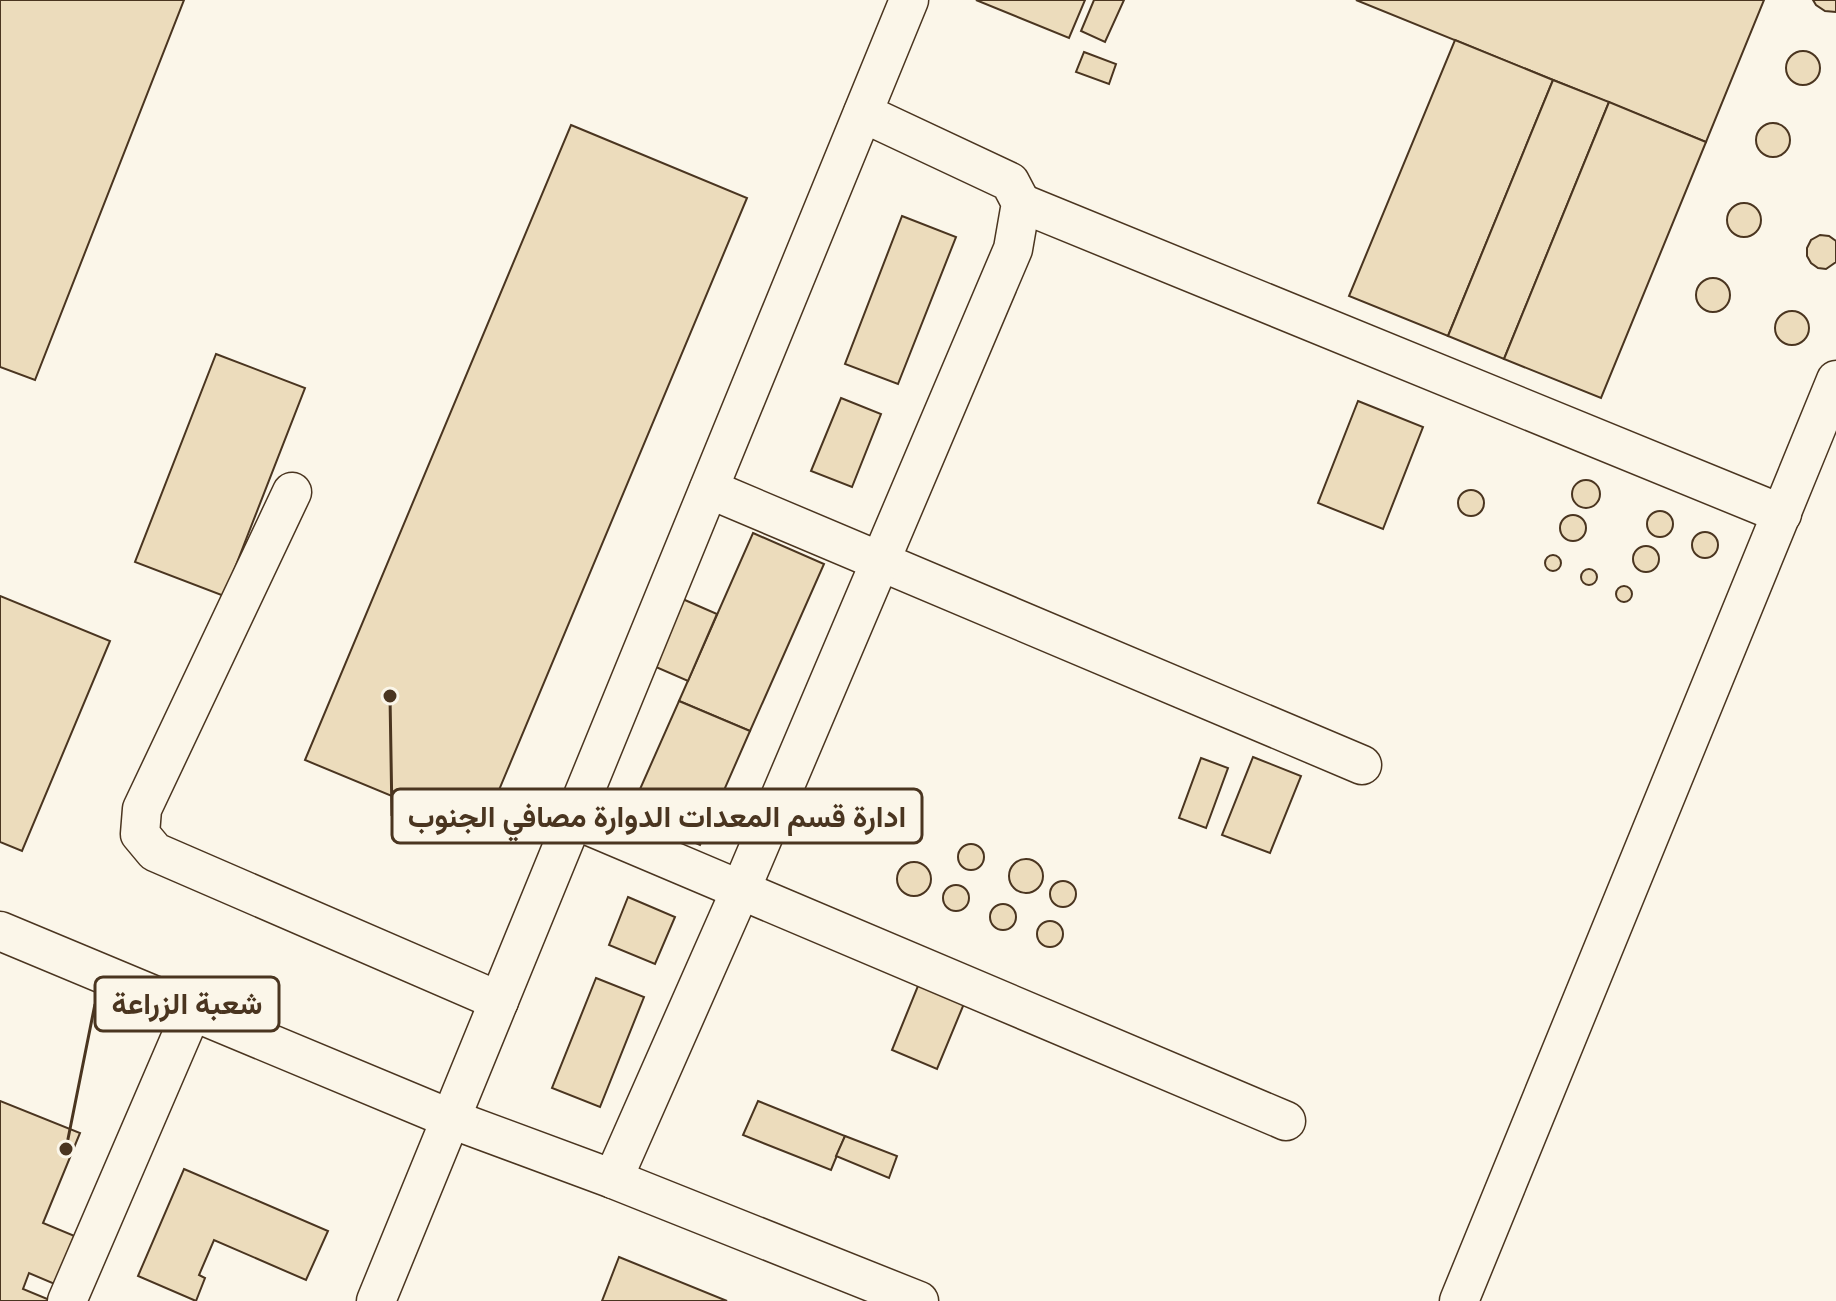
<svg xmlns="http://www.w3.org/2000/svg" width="1836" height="1301" viewBox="0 0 1836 1301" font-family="'Roboto Condensed',Vazirmatn,sans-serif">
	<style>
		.building { fill: #ecdcbc; stroke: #4a3520; stroke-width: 2 }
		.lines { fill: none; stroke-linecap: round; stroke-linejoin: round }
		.minor-casing { stroke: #4a3520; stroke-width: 41 }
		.minor { stroke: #fbf6e9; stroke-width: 38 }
		.leader { fill: none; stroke: #4a3520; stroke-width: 3 }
		.callout-dot { fill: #4a3520; stroke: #fbf6e9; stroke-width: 3 }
		.callout { fill: #fbf6e9; stroke: #4a3520; stroke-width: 3 }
		.callout-label { font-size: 30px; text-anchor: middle; font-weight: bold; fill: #4a3520 }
	</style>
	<rect width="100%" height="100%" fill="#fbf6e9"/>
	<g class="building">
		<polygon points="0,0 184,0 35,380 0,367"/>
		<polygon points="976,0 1085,0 1069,38"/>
		<polygon points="1094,0 1124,0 1105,42 1081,31"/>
		<polygon points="1356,0 1764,0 1706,142"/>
		<polygon points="1813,0 1836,0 1836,12 1825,11 1816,5"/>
		<polygon points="1455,40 1553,80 1448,336 1349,296"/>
		<circle cx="1803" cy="68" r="17"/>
		<polygon points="1084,52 1116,64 1109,84 1076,72"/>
		<polygon points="1553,80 1609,102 1504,359 1448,336"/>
		<polygon points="1609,102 1706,142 1601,398 1504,359"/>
		<circle cx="1773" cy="140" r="17"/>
		<polygon points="571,125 747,198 481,833 305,760"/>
		<circle cx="1744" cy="220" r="17"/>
		<polygon points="902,216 956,237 898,384 845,364"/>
		<polygon points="1820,235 1829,236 1836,241 1836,262 1826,269 1818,268 1811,263 1807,256 1807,248 1811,240"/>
		<circle cx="1713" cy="295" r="17"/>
		<circle cx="1792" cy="328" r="17"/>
		<polygon points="216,354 305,388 224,596 135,562"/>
		<polygon points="841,398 881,414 852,487 811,471"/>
		<polygon points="1358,401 1423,427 1383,529 1318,503"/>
		<circle cx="1586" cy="494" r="14"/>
		<circle cx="1471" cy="503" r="13"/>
		<circle cx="1660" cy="524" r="13"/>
		<circle cx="1573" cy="528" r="13"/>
		<circle cx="1705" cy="545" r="13"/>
		<polygon points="753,533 824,564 750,731 679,701"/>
		<circle cx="1646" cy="559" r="13"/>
		<circle cx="1553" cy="563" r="8"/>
		<circle cx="1589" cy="577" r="8"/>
		<circle cx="1624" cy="594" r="8"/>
		<polygon points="0,596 110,641 22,851 0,842"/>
		<polygon points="678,597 717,614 688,681 649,664"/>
		<polygon points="679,701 750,731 700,845 629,814"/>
		<polygon points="1253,757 1301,776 1270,853 1222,835"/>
		<polygon points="1201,758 1228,768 1206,828 1179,818"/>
		<circle cx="971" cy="857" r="13"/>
		<circle cx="1026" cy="876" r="17"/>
		<circle cx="914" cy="879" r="17"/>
		<circle cx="1063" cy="894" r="13"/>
		<circle cx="956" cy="898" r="13"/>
		<polygon points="628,897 675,917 655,964 609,945"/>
		<circle cx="1003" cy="917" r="13"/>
		<circle cx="1050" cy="934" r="13"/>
		<polygon points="922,976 968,994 937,1069 892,1050"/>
		<polygon points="596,978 644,997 600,1107 552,1088"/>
		<polygon points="0,1101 80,1133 43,1223 77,1237 57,1285 29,1273 23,1289 52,1301 0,1301"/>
		<polygon points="758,1101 845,1136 831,1170 743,1135"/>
		<polygon points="845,1136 897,1156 889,1178 836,1156"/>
		<polygon points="184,1169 328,1231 306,1280 214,1240 199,1275 205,1278 196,1301 138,1276"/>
		<polygon points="619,1257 727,1301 602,1301"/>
	</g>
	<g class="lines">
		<g class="minor-casing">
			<g id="minor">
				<polyline points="1021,203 1782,514"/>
				<polyline points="709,489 1362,765"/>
				<polyline points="292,492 142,809 140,834 155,852 499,1001"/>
				<polyline points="573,819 1286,1121"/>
				<polyline points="0,931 451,1119 613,1179 919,1301"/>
				<polyline points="613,1179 741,889 1013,249 1021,203 1010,182 863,113"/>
				<polyline points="67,1301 192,1011"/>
				<polyline points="376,1301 909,0"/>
				<polyline points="1459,1301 1836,380"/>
			</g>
		</g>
		<use href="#minor" class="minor"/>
	</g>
	<path class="leader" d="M390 696L392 816M66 1149L95 1004"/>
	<g class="callout-dot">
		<circle cx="390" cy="696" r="8"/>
		<circle cx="66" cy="1149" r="8"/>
	</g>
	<g class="callout">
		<rect x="392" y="789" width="530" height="54" rx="8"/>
		<rect x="95" y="977" width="184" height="54" rx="8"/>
	</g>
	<g class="callout-label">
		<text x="657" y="827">ادارة قسم المعدات الدوارة مصافي الجنوب</text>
		<text x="187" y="1014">شعبة الزراعة</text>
	</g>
</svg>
